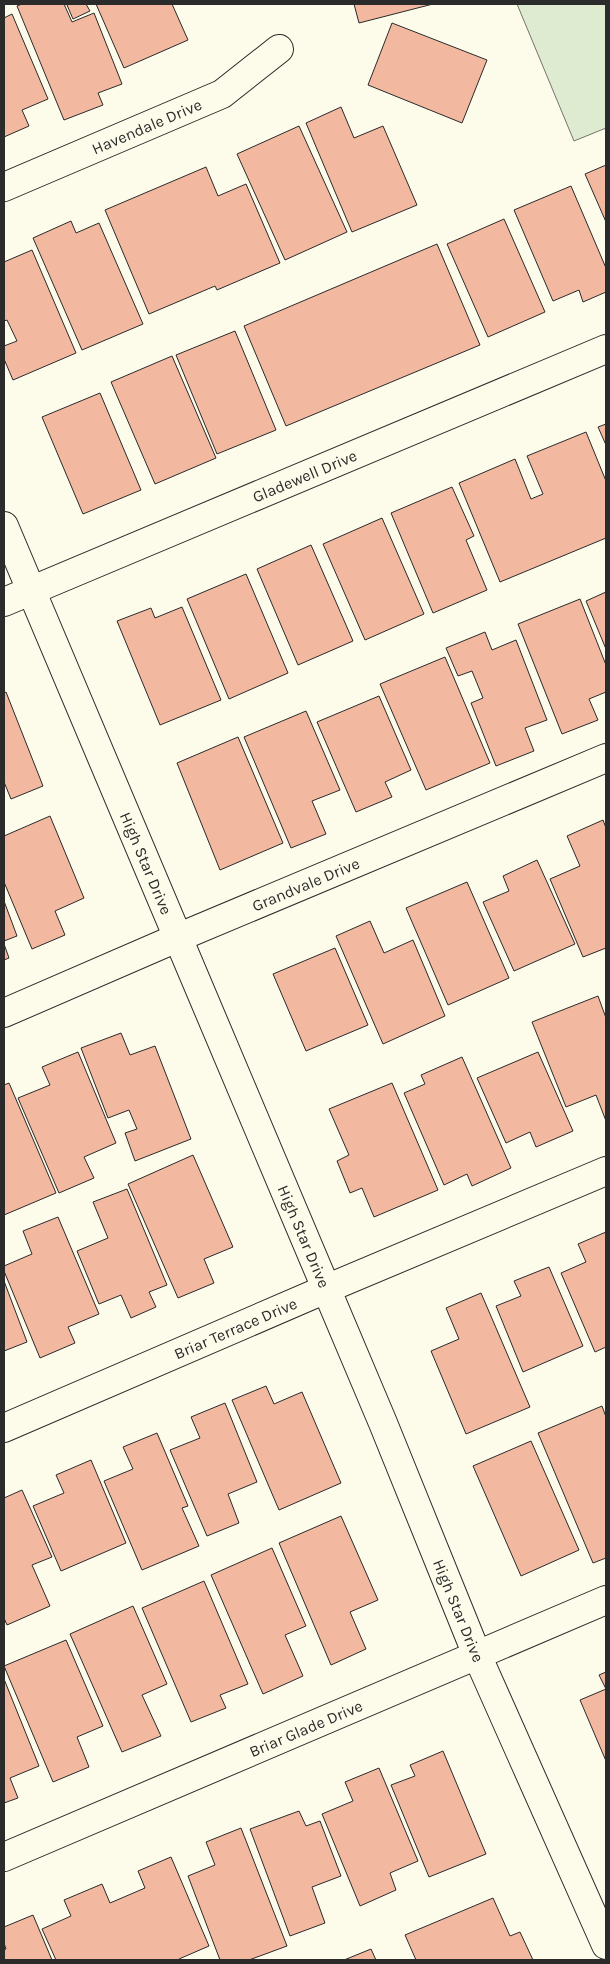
<svg xmlns="http://www.w3.org/2000/svg" width="610" height="1964" viewBox="0 0 610 1964" font-family="Karla,sans-serif">
	<style>
		.green { fill: #deebd1; stroke: #74746e }
		.building { fill: #f2b8a0; stroke: #2b2b2b }
		.lines { fill: none; stroke-linecap: round; stroke-linejoin: round }
		.minor-casing { stroke: #2b2b2b; stroke-width: 30 }
		.minor { stroke: #fdfbea; stroke-width: 28 }
		.labels { text-anchor: middle; dominant-baseline: central; stroke-width: 4; stroke-linejoin: round; paint-order: stroke }
		.street-label { font-size: 16px; fill: #2b2b2b; stroke: #fdfbea }
	</style>
	<rect width="100%" height="100%" fill="#fdfbea"/>
	<polygon class="green" points="517,4 606,4 606,128 574,141"/>
	<g class="building">
		<polygon points="22,4 64,4 72,22 94,13 122,84 98,93 103,105 64,120 17,6"/>
		<polygon points="70,4 86,4 90,11 73,19 67,5"/>
		<polygon points="96,4 172,4 188,40 124,68"/>
		<polygon points="354,4 433,4 359,23"/>
		<polygon points="12,14 48,99 22,110 29,126 4,137 4,18"/>
		<polygon points="392,23 487,60 462,123 368,85"/>
		<polygon points="341,107 354,138 383,126 417,205 352,232 306,123"/>
		<polygon points="299,126 347,232 285,260 237,154"/>
		<polygon points="606,165 606,222 585,174"/>
		<polygon points="206,167 218,196 246,184 280,263 217,290 215,286 149,314 105,210"/>
		<polygon points="571,186 606,268 606,292 583,302 579,290 553,301 514,210"/>
		<polygon points="504,219 545,312 488,337 447,244"/>
		<polygon points="71,221 76,233 99,223 143,324 82,350 33,238"/>
		<polygon points="437,244 480,345 286,426 244,326"/>
		<polygon points="32,250 76,353 13,380 4,359 4,346 17,341 7,320 4,321 4,262"/>
		<polygon points="235,331 276,430 217,454 176,355"/>
		<polygon points="172,356 216,458 155,484 111,382"/>
		<polygon points="100,393 141,490 83,514 42,417"/>
		<polygon points="606,424 606,445 598,427"/>
		<polygon points="586,432 606,481 606,538 500,582 459,483 515,459 531,499 543,494 527,456"/>
		<polygon points="452,487 474,536 466,540 487,590 433,613 391,513"/>
		<polygon points="382,518 424,614 365,640 323,544"/>
		<polygon points="311,545 353,641 298,665 257,569"/>
		<polygon points="246,574 288,673 229,699 187,599"/>
		<polygon points="606,592 606,649 586,601"/>
		<polygon points="580,599 606,665 606,692 589,699 598,720 562,734 518,624"/>
		<polygon points="182,607 221,700 160,725 117,621 151,608 155,618"/>
		<polygon points="485,632 492,650 516,640 547,720 525,728 534,751 496,766 471,703 483,698 472,671 458,676 446,648"/>
		<polygon points="445,657 490,763 426,790 380,684"/>
		<polygon points="6,692 43,786 11,799 4,782 4,693"/>
		<polygon points="379,696 411,770 385,782 392,797 356,812 317,722"/>
		<polygon points="306,711 340,790 312,801 326,834 291,848 244,737"/>
		<polygon points="238,737 283,843 220,870 177,763"/>
		<polygon points="50,816 84,898 55,911 65,935 32,949 4,882 4,836"/>
		<polygon points="603,820 606,828 606,948 583,957 550,879 580,866 567,836"/>
		<polygon points="537,860 575,944 514,971 483,902 509,891 503,876"/>
		<polygon points="467,882 509,978 448,1005 406,908"/>
		<polygon points="4,901 17,936 4,941"/>
		<polygon points="370,921 384,953 413,940 445,1016 383,1044 336,936"/>
		<polygon points="4,944 9,958 4,960"/>
		<polygon points="335,948 368,1025 306,1051 273,974"/>
		<polygon points="598,996 606,1018 606,1121 596,1095 566,1107 532,1022"/>
		<polygon points="121,1033 130,1055 155,1046 191,1139 135,1161 125,1133 137,1129 129,1110 108,1118 81,1048"/>
		<polygon points="78,1052 116,1143 84,1157 94,1178 59,1193 18,1098 50,1085 42,1067"/>
		<polygon points="538,1052 573,1131 536,1147 530,1132 506,1143 477,1078"/>
		<polygon points="462,1057 511,1168 472,1186 467,1174 444,1185 404,1093 425,1084 421,1075"/>
		<polygon points="9,1083 56,1193 4,1215 4,1085"/>
		<polygon points="392,1083 438,1190 374,1217 362,1188 350,1193 337,1161 349,1155 329,1109"/>
		<polygon points="193,1155 233,1247 204,1259 214,1283 178,1298 128,1184"/>
		<polygon points="127,1189 167,1285 149,1292 156,1307 131,1318 121,1295 99,1304 77,1251 108,1238 93,1202"/>
		<polygon points="58,1217 99,1314 68,1327 75,1343 40,1358 4,1271 4,1266 32,1254 23,1231"/>
		<polygon points="606,1232 606,1347 595,1352 561,1273 586,1262 578,1244"/>
		<polygon points="549,1267 583,1346 523,1372 496,1306 521,1296 514,1281"/>
		<polygon points="4,1281 27,1342 4,1351"/>
		<polygon points="481,1293 530,1407 466,1434 431,1351 459,1339 446,1308"/>
		<polygon points="266,1386 274,1404 302,1392 341,1483 279,1510 232,1400"/>
		<polygon points="225,1403 257,1482 228,1494 239,1523 207,1536 170,1450 200,1438 191,1417"/>
		<polygon points="602,1406 606,1417 606,1558 593,1563 538,1433"/>
		<polygon points="157,1433 188,1506 182,1508 199,1546 142,1570 104,1481 133,1469 123,1447"/>
		<polygon points="531,1441 579,1550 521,1576 473,1466"/>
		<polygon points="91,1460 126,1543 61,1571 33,1506 64,1493 56,1475"/>
		<polygon points="22,1490 52,1557 32,1565 50,1606 7,1625 4,1618 4,1498"/>
		<polygon points="341,1516 378,1600 350,1612 366,1649 331,1665 279,1543"/>
		<polygon points="272,1548 306,1626 285,1635 303,1676 263,1694 211,1575"/>
		<polygon points="204,1581 248,1684 220,1695 226,1708 191,1722 142,1608"/>
		<polygon points="133,1606 167,1684 142,1695 161,1736 122,1752 70,1634"/>
		<polygon points="66,1640 103,1726 77,1737 89,1767 53,1782 4,1666"/>
		<polygon points="606,1672 606,1761 580,1700 606,1689 599,1675"/>
		<polygon points="4,1679 39,1766 10,1778 18,1798 4,1803"/>
		<polygon points="443,1751 486,1854 429,1877 391,1785 415,1776 410,1765"/>
		<polygon points="379,1768 418,1861 390,1873 396,1890 360,1906 322,1814 353,1801 345,1782"/>
		<polygon points="299,1811 306,1826 320,1821 341,1876 312,1887 325,1923 290,1936 250,1829"/>
		<polygon points="241,1828 287,1946 249,1960 220,1960 188,1876 215,1865 206,1842"/>
		<polygon points="171,1857 209,1946 179,1959 180,1960 56,1960 42,1929 71,1916 64,1900 102,1884 110,1903 145,1888 138,1871"/>
		<polygon points="493,1898 510,1936 520,1932 533,1960 416,1960 405,1935"/>
		<polygon points="33,1915 52,1960 4,1960 4,1950 6,1949 4,1943 4,1927"/>
		<polygon points="371,1949 376,1960 344,1960"/>
	</g>
	<g class="lines">
		<g class="minor-casing">
			<g id="minor">
				<path id="s1" d="M4,187L222,94L279,49"/>
				<path id="s2" d="M4,526L383,1423L477,1655L606,1945"/>
				<path id="s3" d="M4,602L606,349"/>
				<path id="s4" d="M4,1013L177,938L606,758"/>
				<path id="s5" d="M4,1428L326,1289L606,1171"/>
				<path id="s6" d="M4,1857L606,1600"/>
			</g>
		</g>
		<use href="#minor" class="minor"/>
	</g>
	<g class="labels">
		<g class="street-label">
			<text stroke="none"><textPath href="#s1" startOffset="155">Havendale Drive</textPath></text>
			<text stroke="none"><textPath href="#s3" startOffset="326">Gladewell Drive</textPath></text>
			<text stroke="none"><textPath href="#s2" startOffset="366">High Star Drive</textPath></text>
			<text stroke="none"><textPath href="#s4" startOffset="328">Grandvale Drive</textPath></text>
			<text stroke="none"><textPath href="#s2" startOffset="771">High Star Drive</textPath></text>
			<text stroke="none"><textPath href="#s5" startOffset="252">Briar Terrace Drive</textPath></text>
			<text stroke="none"><textPath href="#s2" startOffset="1176">High Star Drive</textPath></text>
			<text stroke="none"><textPath href="#s6" startOffset="328">Briar Glade Drive</textPath></text>
		</g>
	</g>
	<rect width="610" height="1964" fill="none" stroke="#2b2b2b" stroke-width="10"/>
</svg>
